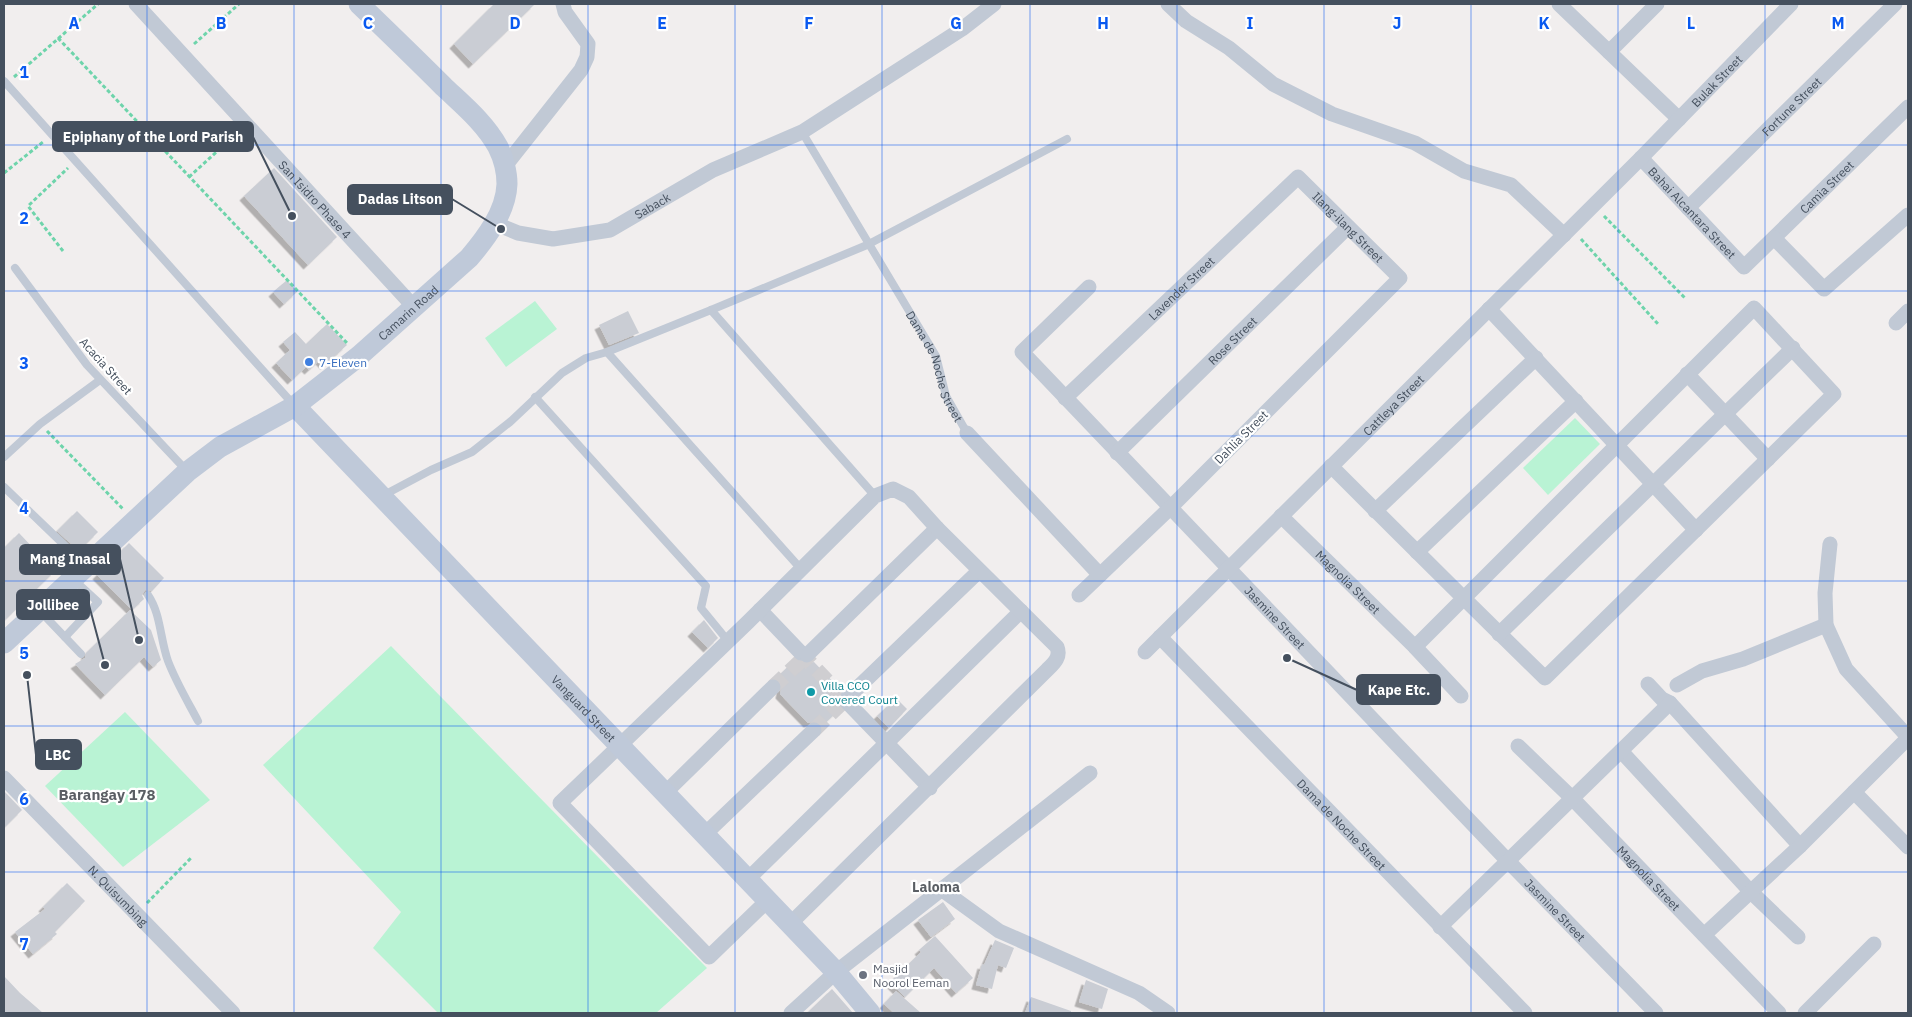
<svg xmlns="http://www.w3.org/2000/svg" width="1912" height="1017" viewBox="0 0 1912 1017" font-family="'IBM Plex Sans',sans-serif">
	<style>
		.green { fill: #b9f3d4 }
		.building { fill: #cacdd4; filter: url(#shadow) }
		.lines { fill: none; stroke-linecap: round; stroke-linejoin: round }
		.street-tunnel { stroke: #cfced1; stroke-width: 15; stroke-dasharray: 15 8; stroke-linecap: butt }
		.path { stroke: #6ed4ab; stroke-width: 3; stroke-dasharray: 4 2.5; stroke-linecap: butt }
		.lane { stroke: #c1c9d5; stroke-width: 8 }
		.street { stroke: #c1c9d5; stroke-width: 15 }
		.secondary { stroke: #bfc9d9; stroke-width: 21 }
		.grid { fill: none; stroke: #0959f0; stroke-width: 1; stroke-opacity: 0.55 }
		.shop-dot { fill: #3f7fe0; stroke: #fff; stroke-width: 2 }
		.culture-dot { fill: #0f9aa8; stroke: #fff; stroke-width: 2 }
		.worship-dot { fill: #6b7280; stroke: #fff; stroke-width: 2 }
		.labels { text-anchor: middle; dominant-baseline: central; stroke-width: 4.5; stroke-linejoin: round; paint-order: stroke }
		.street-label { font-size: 12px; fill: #45505e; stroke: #fff }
		.shop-label { font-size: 12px; fill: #366cbe; stroke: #fff; text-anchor: start }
		.culture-label { font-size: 12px; fill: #0d838f; stroke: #fff; text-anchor: start }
		.worship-label { font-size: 12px; fill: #5b616d; stroke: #fff; text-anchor: start }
		.neighbourhood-label { font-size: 14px; font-weight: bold; fill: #5a5e64; stroke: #fff }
		.quarter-label { font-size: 15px; font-weight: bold; fill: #5a5e64; stroke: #fff }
		.grid-label { font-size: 16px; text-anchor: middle; font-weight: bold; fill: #0959f0; stroke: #fff; stroke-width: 4.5; stroke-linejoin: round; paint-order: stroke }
		.leader { fill: none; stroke: #45505e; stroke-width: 2 }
		.callout-dot { fill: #45505e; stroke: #fff; stroke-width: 2 }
		.callout { fill: #45505e; stroke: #45505e; stroke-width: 2 }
		.callout-label { font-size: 14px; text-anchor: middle; font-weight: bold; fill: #fff }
	</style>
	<defs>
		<filter id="shadow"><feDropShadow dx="-4.5" dy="4.5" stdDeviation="0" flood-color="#0004"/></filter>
	</defs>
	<rect width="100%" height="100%" fill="#f1eeee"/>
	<g class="green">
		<polygon points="535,301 557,329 506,367 485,338"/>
		<polygon points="1575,418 1600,444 1548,495 1523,468"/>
		<polygon points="391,646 707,968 656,1013 438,1013 373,948 401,912 263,765"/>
		<polygon points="125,712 210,800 123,867 45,786"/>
	</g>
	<g class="building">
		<polygon points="494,4 535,4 473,64 454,44"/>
		<polygon points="274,168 337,237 308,265 244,196"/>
		<polygon points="287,280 297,292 284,304 273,292"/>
		<polygon points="628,311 639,333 609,345 599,325"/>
		<polygon points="327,324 347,345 325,365 320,360 309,370 306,367 292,380 276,363 290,350 283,342 295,332 306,344"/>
		<polygon points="77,511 98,532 79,551 57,531"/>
		<polygon points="19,533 55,571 4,621 4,548"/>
		<polygon points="129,543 164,578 152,591 145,590 142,595 144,599 132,610 97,575"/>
		<polygon points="130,610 151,630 161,660 153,667 144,657 105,695 75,664 85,658 86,653"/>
		<polygon points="704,620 718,638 708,648 692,632"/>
		<polygon points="795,660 805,664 814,662 841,690 838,700 840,709 822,726 816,721 808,723 780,694 782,685 776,678"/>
		<polygon points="896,698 907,709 889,728 877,716"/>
		<polygon points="4,791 22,810 4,828"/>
		<polygon points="67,883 85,901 55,932 57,934 33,954 15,932 45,909 43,907"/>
		<polygon points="943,902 955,919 931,937 918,920"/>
		<polygon points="935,936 973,978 956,993 934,968 905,997 890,982 921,952 919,950"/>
		<polygon points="995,940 1014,948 1006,968 998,965 992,989 976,985 982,964 984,965"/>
		<polygon points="4,976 20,993 43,1013 4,1013"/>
		<polygon points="1086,980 1108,989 1102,1009 1079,1002"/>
		<polygon points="832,989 853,1013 807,1013"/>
		<polygon points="896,991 921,1013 894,1013 884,1004"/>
		<polygon points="1031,997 1071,1011 1071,1013 1025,1013"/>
	</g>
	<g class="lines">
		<g class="street-tunnel">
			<polyline points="801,653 847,702"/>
			<polyline points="773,687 807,655"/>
			<polyline points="814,730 848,697"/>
		</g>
		<g class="path">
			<polyline points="58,38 347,343"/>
			<polyline points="194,44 239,4"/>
			<polyline points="14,77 98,4"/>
			<polyline points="4,173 43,142"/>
			<polyline points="189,177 235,135"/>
			<polyline points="1604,216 1685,298"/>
			<polyline points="1581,239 1658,324"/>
			<polyline points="63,251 28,206 68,168"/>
			<polyline points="47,431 123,509"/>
			<polyline points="147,903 191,858"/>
		</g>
		<g class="lane">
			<polyline points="4,81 293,404"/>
			<path id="s1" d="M802,132L936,356L946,396L967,433"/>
			<polyline points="15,268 87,365 186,470"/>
			<polyline points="711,310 875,496"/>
			<polyline points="607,352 801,569"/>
			<polyline points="535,397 706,586 701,608 728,641"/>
			<polyline points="4,457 40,424 100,380"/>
			<polyline points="4,487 85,565"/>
			<polyline points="384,495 431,470 472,452 510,422 562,373 586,358 607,352 711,310 867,245 1067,139"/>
			<path d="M148,595C161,614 160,639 168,661C176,682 188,702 198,721"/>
			<polyline points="40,611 81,654"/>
			<polyline points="65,637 98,602 74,580"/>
		</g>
		<g class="street">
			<path id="s2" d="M136,4L414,307"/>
			<polyline points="1168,4 1186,21 1229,48 1273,84 1332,114 1415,143 1464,171 1511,185 1564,235"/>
			<polyline points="1559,4 1679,119"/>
			<polyline points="1609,52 1657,4"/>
			<path id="s3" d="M1641,158L1744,267L1908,107"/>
			<polyline points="505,166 581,70 587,57 588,44 565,12 563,4"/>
			<path id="s4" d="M1688,208L1895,4"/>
			<path id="s5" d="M494,223L518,233L553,239L610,230L713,170L802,132L962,29L994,4"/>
			<polyline points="1774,238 1824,289 1908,215"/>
			<path id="s6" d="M1089,287L1022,352L1507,860L1656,1013"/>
			<polyline points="1489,309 1696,530"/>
			<polyline points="1896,323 1908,311"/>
			<polyline points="1687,374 1768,459"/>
			<path id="s7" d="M1065,398L1298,177L1400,278L1170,508L1079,595"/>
			<polyline points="967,433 1100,575"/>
			<path id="s8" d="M1117,453L1348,227"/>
			<path d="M1331,466C1402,537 1473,608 1545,678L1834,394L1754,308C1641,421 1528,534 1415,647"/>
			<polyline points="1375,511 1536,358"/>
			<path id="s9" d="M1281,516L1415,647L1461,696"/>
			<polyline points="1830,544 1825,593 1826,625 1846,669 1908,737"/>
			<polyline points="1417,552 1576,401"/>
			<polyline points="760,610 801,653"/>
			<polyline points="1499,634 1793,348"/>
			<path id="s10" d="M1160,637L1525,1013"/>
			<path id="s11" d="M1145,652L1641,158L1791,4"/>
			<polyline points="807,655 937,528"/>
			<polyline points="1648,684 1662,699 1670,703 1800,846"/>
			<polyline points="1677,685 1702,671 1743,659 1826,625"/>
			<polyline points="848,697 979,571"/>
			<polyline points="847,702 930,788"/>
			<path id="s12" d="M1518,746L1572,798L1779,1013"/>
			<polyline points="1621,751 1750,891 1798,937"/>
			<path id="s13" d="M4,778L233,1013"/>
			<polyline points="1854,792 1908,847"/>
			<polyline points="664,794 773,687"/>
			<polyline points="704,835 814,730"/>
			<polyline points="747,880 1021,611"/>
			<polyline points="941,889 999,931 1139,993 1168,1013"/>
			<path d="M767,901L709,957L560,803L748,622L875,496L893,489L909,497L937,528L1057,647C1061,657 1054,663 1047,670L790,924"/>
			<polyline points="1440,927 1670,703"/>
			<polyline points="1704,935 1800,846 1908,738"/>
			<polyline points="791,1013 836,972 1090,773"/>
			<polyline points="1805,1013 1874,944"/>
		</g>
		<g class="secondary">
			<path id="s14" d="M295,406L836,972L870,1013"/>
			<path id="s15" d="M4,643L187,472L220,447L295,406L359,356L469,258C486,238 506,212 507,184C507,172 503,157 498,147C485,123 463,105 444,87C416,59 387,31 359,4"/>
		</g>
	</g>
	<path class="grid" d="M147,4V1013M294,4V1013M441,4V1013M588,4V1013M735,4V1013M882,4V1013M1030,4V1013M1177,4V1013M1324,4V1013M1471,4V1013M1618,4V1013M1765,4V1013M4,145H1908M4,291H1908M4,436H1908M4,581H1908M4,726H1908M4,872H1908"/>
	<circle class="shop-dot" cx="309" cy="362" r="5"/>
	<circle class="culture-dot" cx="811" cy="692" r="5"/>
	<circle class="worship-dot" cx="863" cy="975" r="5"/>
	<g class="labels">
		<g class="street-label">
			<text stroke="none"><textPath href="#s11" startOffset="808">Bulak Street</textPath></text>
			<text stroke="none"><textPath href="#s4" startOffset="145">Fortune Street</textPath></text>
			<text stroke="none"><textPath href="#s3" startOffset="265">Camia Street</textPath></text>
			<text stroke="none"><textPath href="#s2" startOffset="265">San Isidro Phase 4</textPath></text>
			<text stroke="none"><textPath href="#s5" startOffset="168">Saback</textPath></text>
			<text stroke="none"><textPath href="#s3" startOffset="75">Bahai Alcantara Street</textPath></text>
			<text stroke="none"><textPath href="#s7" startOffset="392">Ilang-ilang Street</textPath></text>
			<text stroke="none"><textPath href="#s7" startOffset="160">Lavender Street</textPath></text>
			<text stroke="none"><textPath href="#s15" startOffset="524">Camarin Road</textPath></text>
			<text stroke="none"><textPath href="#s8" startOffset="161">Rose Street</textPath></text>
			<text transform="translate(106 366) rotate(48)">Acacia Street</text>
			<text stroke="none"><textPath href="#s1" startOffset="270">Dama de Noche Street</textPath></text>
			<text stroke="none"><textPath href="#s11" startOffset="350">Cattleya Street</textPath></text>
			<text transform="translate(1241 437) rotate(-45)">Dahlia Street</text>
			<text stroke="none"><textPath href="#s9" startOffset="94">Magnolia Street</textPath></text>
			<text stroke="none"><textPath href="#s6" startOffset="460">Jasmine Street</textPath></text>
			<text stroke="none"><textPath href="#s14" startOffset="418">Vanguard Street</textPath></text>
			<text stroke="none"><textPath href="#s10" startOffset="261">Dama de Noche Street</textPath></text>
			<text stroke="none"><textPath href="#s12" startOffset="186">Magnolia Street</textPath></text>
			<text stroke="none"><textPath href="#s13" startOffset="164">N. Quisumbing</textPath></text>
			<text stroke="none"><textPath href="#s6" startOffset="865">Jasmine Street</textPath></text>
		</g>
		<g class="shop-label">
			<text x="319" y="362">7-Eleven</text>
		</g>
		<g class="culture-label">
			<text x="821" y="685">Villa CCO<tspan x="821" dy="14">Covered Court</tspan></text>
		</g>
		<g class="worship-label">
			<text x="873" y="968">Masjid<tspan x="873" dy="14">Noorol Eeman</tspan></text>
		</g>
		<g class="neighbourhood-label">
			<text x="936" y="887">Laloma</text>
		</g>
		<g class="quarter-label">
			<text x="107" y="794">Barangay 178</text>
		</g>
	</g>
	<g class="grid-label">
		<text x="74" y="29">A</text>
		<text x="221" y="29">B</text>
		<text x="368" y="29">C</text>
		<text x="515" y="29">D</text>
		<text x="662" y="29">E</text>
		<text x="809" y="29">F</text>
		<text x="956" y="29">G</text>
		<text x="1103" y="29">H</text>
		<text x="1250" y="29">I</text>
		<text x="1397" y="29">J</text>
		<text x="1544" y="29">K</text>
		<text x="1691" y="29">L</text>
		<text x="1838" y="29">M</text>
		<text x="24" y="78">1</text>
		<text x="24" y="224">2</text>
		<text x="24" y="369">3</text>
		<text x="24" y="514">4</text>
		<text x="24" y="659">5</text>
		<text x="24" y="805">6</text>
		<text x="24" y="950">7</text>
	</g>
	<path class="leader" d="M292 216L253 137M501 229L452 199M139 640L120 559M105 665L89 605M1287 658L1357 690M27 675L36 755"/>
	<g class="callout-dot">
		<circle cx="292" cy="216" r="5"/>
		<circle cx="501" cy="229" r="5"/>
		<circle cx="139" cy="640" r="5"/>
		<circle cx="105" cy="665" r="5"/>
		<circle cx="1287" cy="658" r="5"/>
		<circle cx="27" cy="675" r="5"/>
	</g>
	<g class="callout">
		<rect x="53" y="122" width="200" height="29" rx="5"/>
		<rect x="348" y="185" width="104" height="29" rx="5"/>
		<rect x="20" y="545" width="100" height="29" rx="5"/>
		<rect x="17" y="590" width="72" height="29" rx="5"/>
		<rect x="1357" y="675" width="83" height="29" rx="5"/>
		<rect x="36" y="740" width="45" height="29" rx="5"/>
	</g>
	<g class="callout-label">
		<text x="153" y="142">Epiphany of the Lord Parish</text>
		<text x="400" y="204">Dadas Litson</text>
		<text x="70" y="564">Mang Inasal</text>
		<text x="53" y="610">Jollibee</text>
		<text x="1399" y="695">Kape Etc.</text>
		<text x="58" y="760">LBC</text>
	</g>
	<rect width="1912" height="1017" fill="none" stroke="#45505e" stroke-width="10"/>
</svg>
